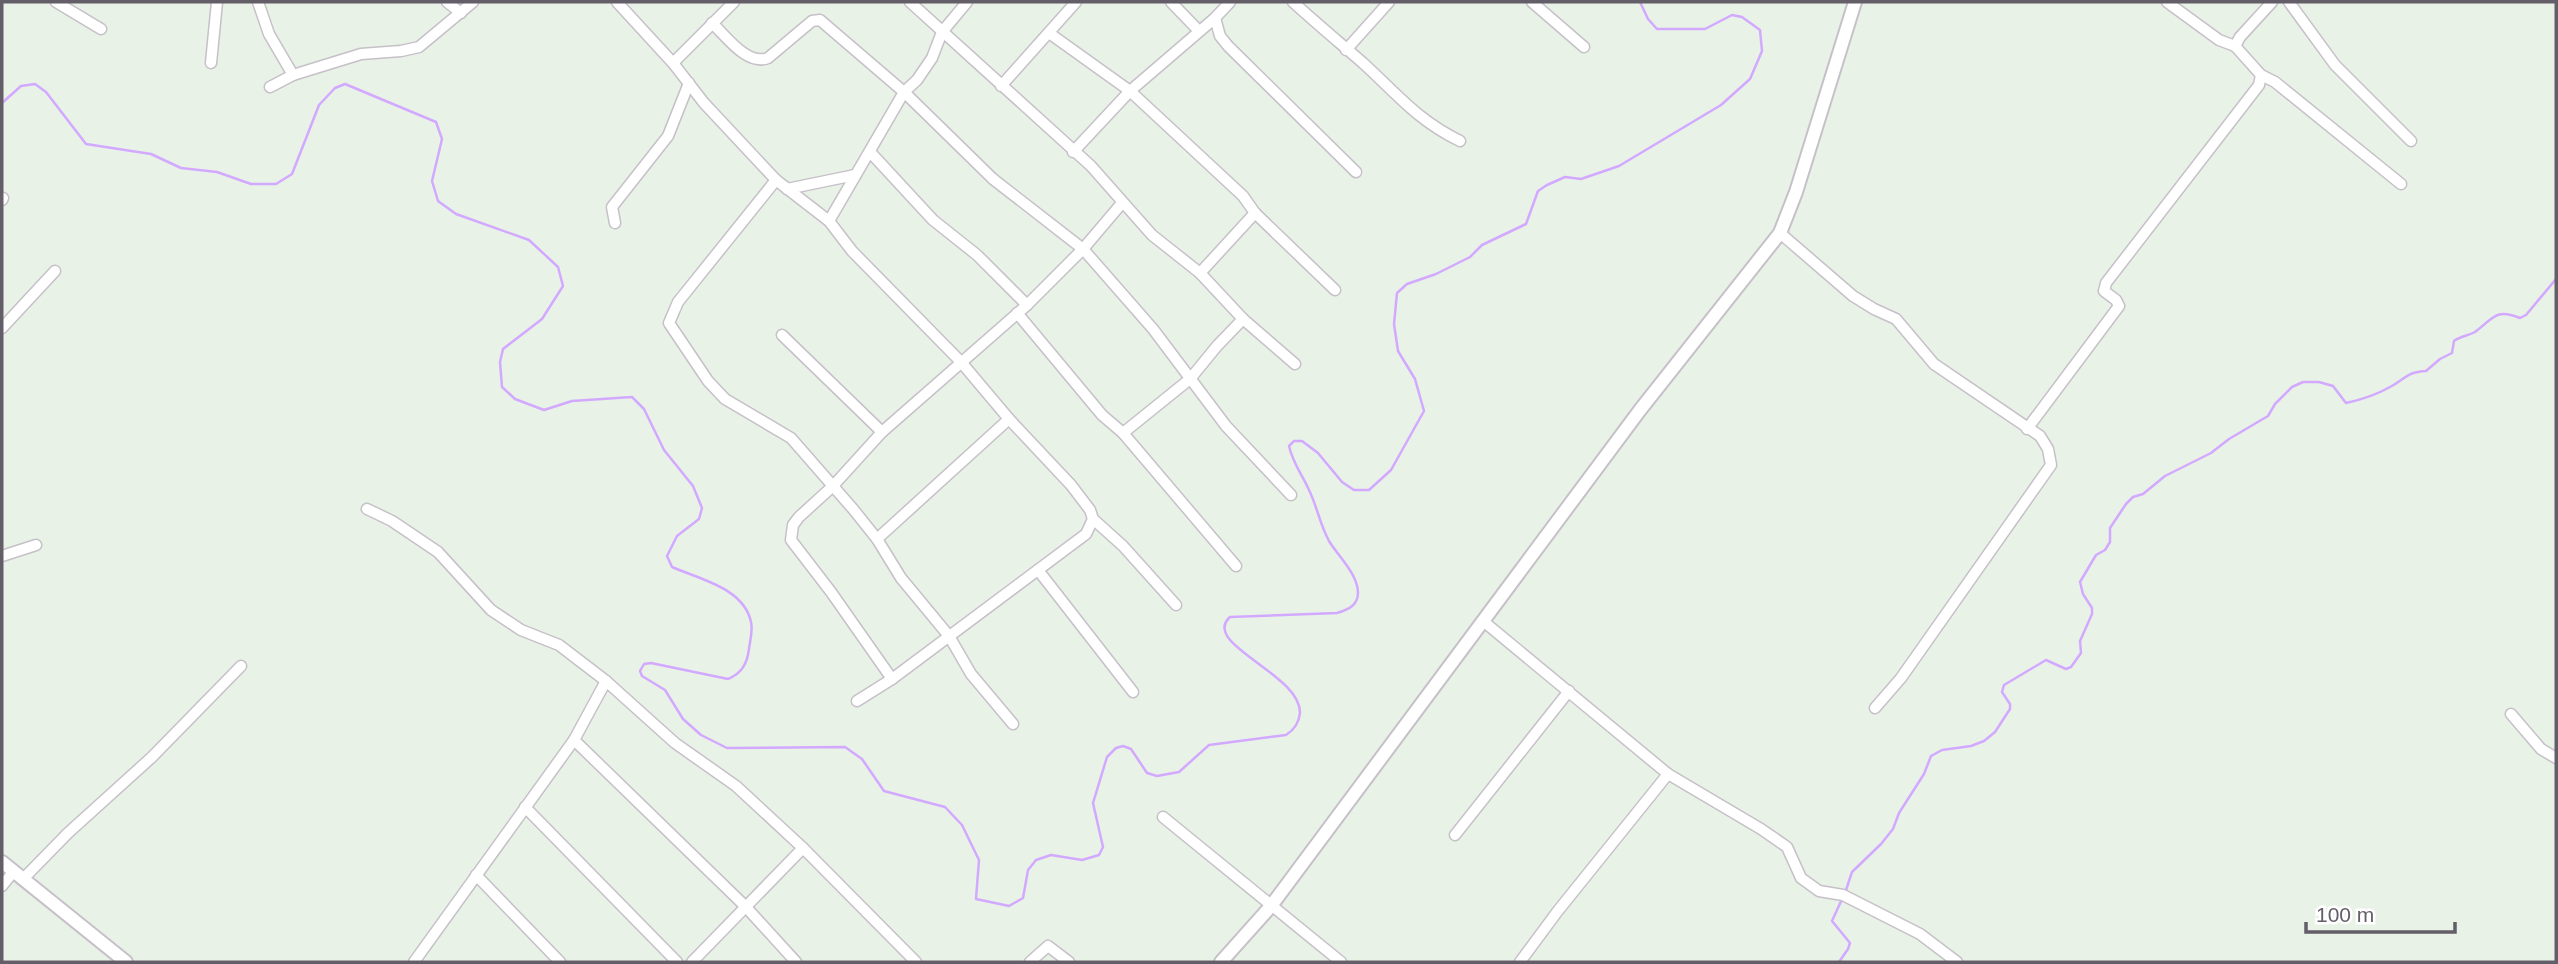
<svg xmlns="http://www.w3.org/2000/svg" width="2558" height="964" viewBox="0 0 2558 964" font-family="Arial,sans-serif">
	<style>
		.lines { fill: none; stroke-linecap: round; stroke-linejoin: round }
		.stream { stroke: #d2a9ff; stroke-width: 2.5 }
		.minor-casing { stroke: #c6c0c8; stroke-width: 13 }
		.tertiary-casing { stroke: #c6c0c8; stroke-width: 16 }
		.minor { stroke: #fff; stroke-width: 10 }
		.tertiary { stroke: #fff; stroke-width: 12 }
	</style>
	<rect width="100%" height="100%" fill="#e9f2e7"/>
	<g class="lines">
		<g class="stream">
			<path d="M2,103L21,86L35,84L46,92L86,144L151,154L181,168L217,172L251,184H276L292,174L319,105L335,88L345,84L436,122L442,139L432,181L438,201L456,214L529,240L558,267L563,286L542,319L503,349L500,362L502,387L515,399L544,410L572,401L632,397L644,409L664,450L693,486L702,508L699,519L677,536L667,556L672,567C699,579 744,588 751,622C753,630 750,641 749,649C747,664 742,673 728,679L651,663L644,664L640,671L642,676L665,690L683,719L701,735L727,748L845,747L862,759L884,791L945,807L962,825L979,860L976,899L1009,906L1023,898L1028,870L1036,860L1051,855L1082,860L1099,855L1103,847L1093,803L1107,757L1116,748L1123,746L1131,749L1147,773L1157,776L1179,772L1209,745L1286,735C1294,730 1299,723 1300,713C1301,674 1200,644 1230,617L1337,613C1347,610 1358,606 1358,593C1358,574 1338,556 1329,541C1320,525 1317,506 1309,490C1302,474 1293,464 1289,446L1294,441H1302L1318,453L1342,482L1354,490H1369L1391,470L1424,411L1415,379L1398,351L1394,324L1397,293L1407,284L1436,274L1470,257L1482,245L1526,224L1538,191L1547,185L1565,177L1581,179L1619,166L1721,105L1750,79L1762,51L1760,30L1742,17L1732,15L1705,29H1657L1648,19L1640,2"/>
			<path d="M1846,890L1852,872L1881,844L1893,829L1899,813L1924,774L1931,756L1942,750L1971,746L1984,741L1995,732L2010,709V704L2002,692L2004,685L2046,660L2066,669L2071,667L2081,653L2080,641L2092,614V608L2083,594L2080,582L2096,555L2105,550L2110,542V528L2126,504L2133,497L2143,494L2165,476L2211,453L2229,439L2268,416L2275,404L2292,387L2303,382H2319L2333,386L2346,403C2360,400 2376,395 2390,387C2406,379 2406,372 2426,371L2440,359L2452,353L2454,341C2460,336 2468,336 2475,332C2494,318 2495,308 2520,318L2526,315L2556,279"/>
			<polyline points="1839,962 1848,949 1850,943 1832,921 1842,899"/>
		</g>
		<g class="minor-casing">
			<g id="minor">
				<polyline points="56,2 101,29"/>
				<polyline points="258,2 269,34 293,75"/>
				<polyline points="447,2 461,13"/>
				<polyline points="617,2 673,63 704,103 776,180 829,221 852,251 961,362 1009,419 1071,485 1090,510 1093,519 1123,546 1176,605"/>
				<polyline points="910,2 1091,166 1152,235 1200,273 1243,319 1295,364"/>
				<polyline points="1171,2 1198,30"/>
				<path d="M1293,2C1316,23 1340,43 1363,63C1397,94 1417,120 1460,141"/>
				<polyline points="1532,2 1584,47"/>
				<polyline points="2167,2 2219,40 2235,46"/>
				<polyline points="2289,2 2335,65 2411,141"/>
				<polyline points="1215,18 1220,36 1228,46 1356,172"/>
				<path d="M712,23C727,37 747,66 768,58L812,21L820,20L904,92L993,179L1083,249L1153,329L1226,426L1291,495"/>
				<polyline points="1049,33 1130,91 1243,196 1255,213 1335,290"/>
				<polyline points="1346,50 1389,2"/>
				<polyline points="211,63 217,2"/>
				<polyline points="673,63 734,2"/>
				<polyline points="2261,75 2275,82 2401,184"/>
				<polyline points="1001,86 1076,2"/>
				<polyline points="270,87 293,75 361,54 401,51 419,47 473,2"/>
				<polyline points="1073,152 1130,91 1215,18 1230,2"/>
				<polyline points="871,153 933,220 977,255 1027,305"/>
				<polyline points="776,180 678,302 669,323 708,381 725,399 791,438 853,509 877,539 901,578 949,636 971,674 1013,724"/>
				<polyline points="787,189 855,175"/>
				<polyline points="2,200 3,198"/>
				<polyline points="829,221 904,92 917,80 932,58 942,32 967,2"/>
				<polyline points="615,223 612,207 668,136 689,83"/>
				<polyline points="1780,233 1853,296 1874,309 1896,319 1934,364 2040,436 2048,449 2051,465 1901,678 1875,708"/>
				<polyline points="1200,273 1255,213"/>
				<polyline points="1017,313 1102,415 1123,433 1236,566"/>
				<polyline points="2,328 55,271"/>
				<polyline points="782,335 882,432"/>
				<polyline points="2027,429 2119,306 2116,300 2104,291 2106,283 2259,85 2261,75 2235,46 2240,37 2272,2"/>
				<polyline points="1123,433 1190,379 1217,346 1243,319"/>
				<polyline points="367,509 392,521 438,552 491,610 521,630 559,645 606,681 675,743 736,786 803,848 916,962"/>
				<polyline points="1093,519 1086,534 892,679 831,592 791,540 793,525 799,517 833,486 882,432 1027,305 1083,249 1122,203"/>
				<polyline points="877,539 1009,419"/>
				<polyline points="2,556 36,545"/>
				<polyline points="1038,570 1133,692"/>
				<polyline points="1483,621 1668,774 1761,829 1787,847 1801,878 1819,891 1843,895 1920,934 1957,962"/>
				<polyline points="857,701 892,679"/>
				<polyline points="2511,714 2541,749 2556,758"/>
				<polyline points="574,740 745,906 796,962"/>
				<polyline points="525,807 677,962"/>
				<polyline points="1163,817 1341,962"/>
				<polyline points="1455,835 1569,691"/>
				<polyline points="476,875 560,962"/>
				<polyline points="23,879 68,833 152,757 241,666"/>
				<polyline points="2,886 14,871"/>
				<polyline points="414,962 574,740 606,681"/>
				<polyline points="692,962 803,848"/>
				<polyline points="1030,962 1048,946 1069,962"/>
				<polyline points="1520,962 1557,912 1668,774"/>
			</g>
		</g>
		<g class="tertiary-casing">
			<g id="tertiary">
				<polyline points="2,862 126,962"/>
				<polyline points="1221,962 1271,906 1640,410 1780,233 1796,192 1855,2"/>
			</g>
		</g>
		<use href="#minor" class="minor"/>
		<use href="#tertiary" class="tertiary"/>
	</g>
	<rect width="2558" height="964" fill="none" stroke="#645e68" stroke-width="7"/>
	<path d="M2306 922v10h149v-10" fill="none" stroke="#645e68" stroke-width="3.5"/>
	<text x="2316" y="922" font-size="21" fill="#645e68" stroke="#ffffff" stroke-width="5" paint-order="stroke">100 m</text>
</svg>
